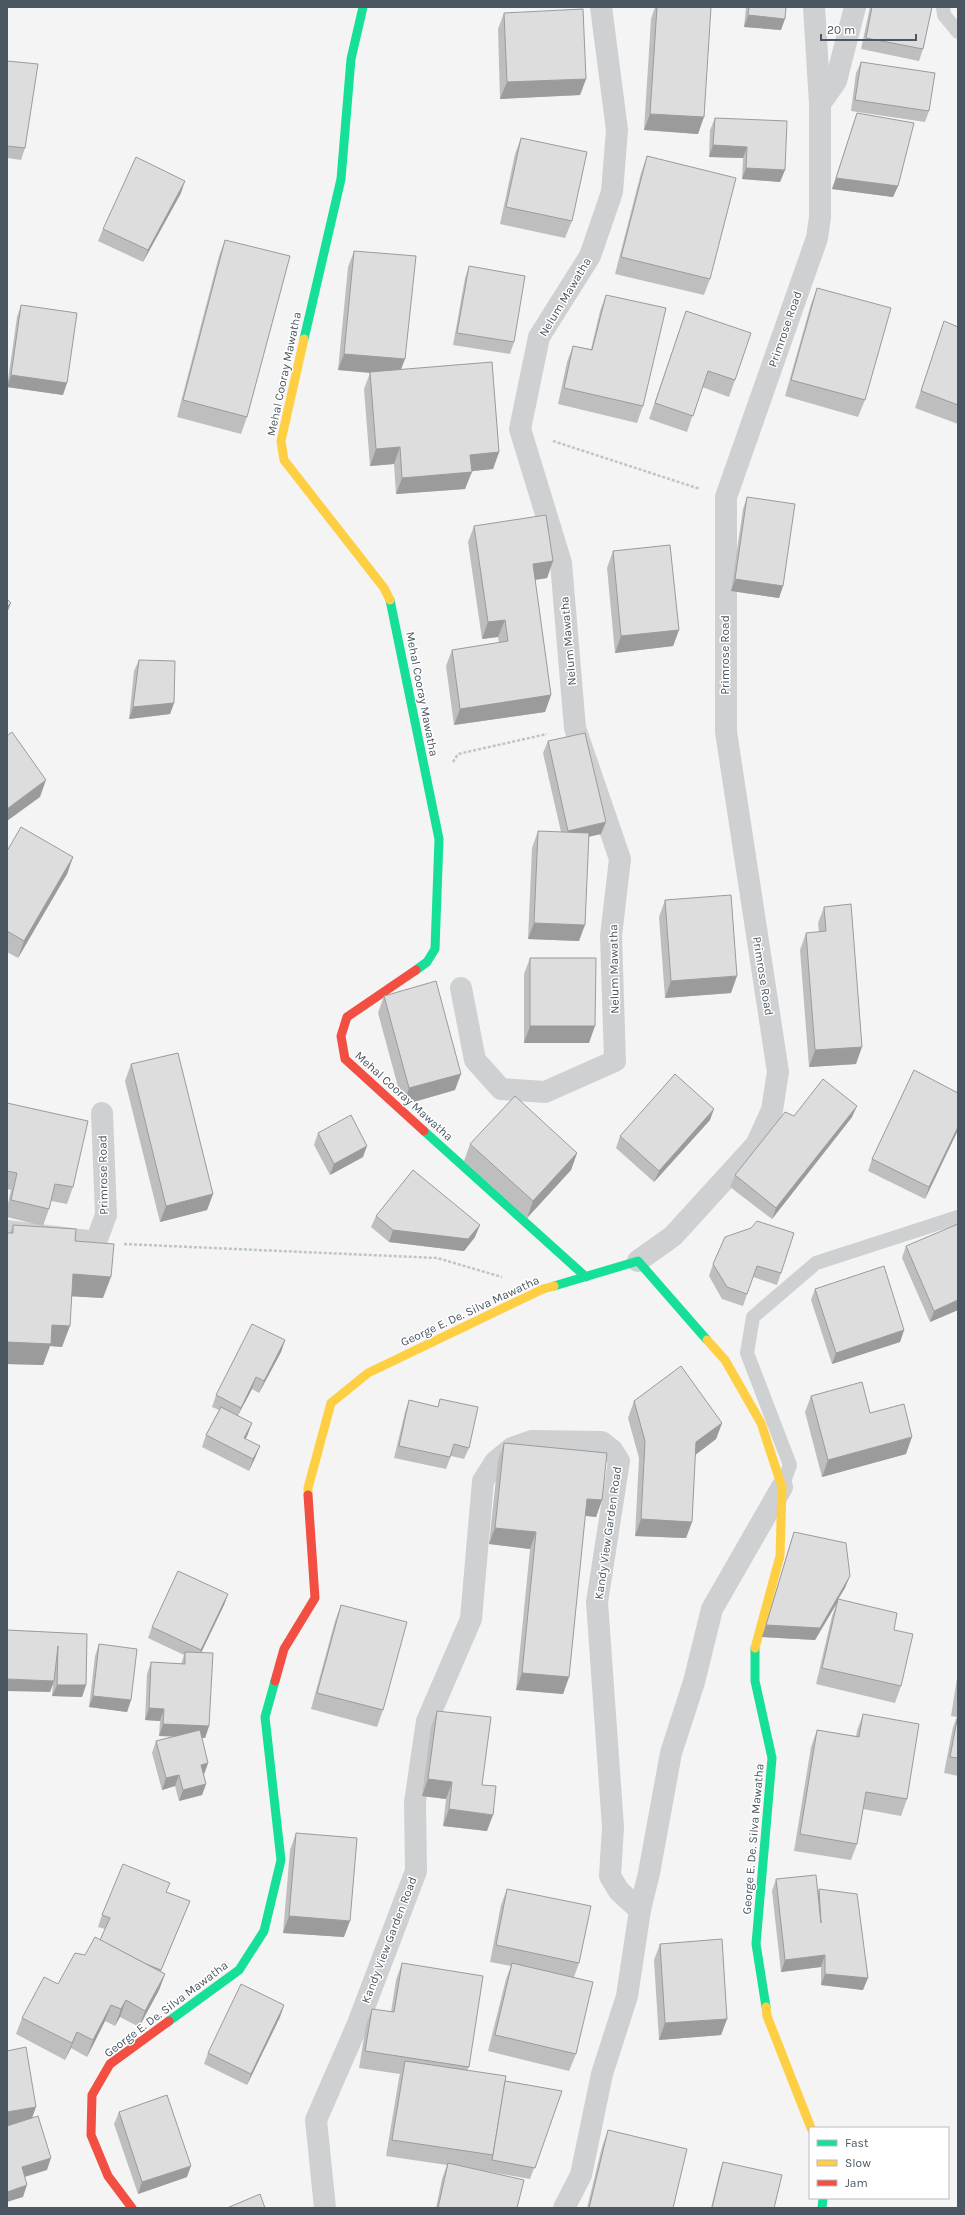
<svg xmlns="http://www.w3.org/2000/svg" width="965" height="2215" viewBox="0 0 965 2215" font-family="Karla,sans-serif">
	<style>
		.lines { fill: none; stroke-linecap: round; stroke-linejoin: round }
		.path { stroke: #bcc7c4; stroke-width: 2.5; stroke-dasharray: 3 2; stroke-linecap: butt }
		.lane { stroke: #ced0d2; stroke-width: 14 }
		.street { stroke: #ced0d2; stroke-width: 22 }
		.fast { stroke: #16e098; stroke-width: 9 }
		.slow { stroke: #ffcf43; stroke-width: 9 }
		.jam { stroke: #f24e42; stroke-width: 9 }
		.wall { fill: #bebebf }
		.shaded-wall { fill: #9b9b9b }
		.building { fill: #ddddde; stroke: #9b9b9b }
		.labels { text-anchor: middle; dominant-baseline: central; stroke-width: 3; stroke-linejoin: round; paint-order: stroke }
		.street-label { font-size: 12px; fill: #4a5661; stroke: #fff }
	</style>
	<rect width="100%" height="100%" fill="#f4f4f4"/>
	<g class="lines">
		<g class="path">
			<polyline points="553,441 700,489"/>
			<polyline points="453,762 458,754 547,734"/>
			<polyline points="124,1244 437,1258 502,1277"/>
		</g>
		<g class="lane">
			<polyline points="943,7 944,15 958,32"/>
			<polyline points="782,1487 790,1465 747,1353 753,1317 816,1263 958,1217"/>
		</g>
		<g class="street">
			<polyline points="820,104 836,81 855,7"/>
			<polyline points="461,988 475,1060 501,1089 545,1092 615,1061 611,936 620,859 575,728 561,563 520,429 539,337 590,256 612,192 617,130 601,7"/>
			<polyline points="7,1231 96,1242 106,1215 102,1113"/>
			<polyline points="638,1261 673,1236 756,1145 772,1110 778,1072 726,732 726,497 817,238 820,217 820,104 814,7"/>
			<polyline points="325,2208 316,2120 357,2026 416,1871 415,1802 427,1721 471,1619 483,1481 495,1462 512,1448 532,1441 602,1442 612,1450 619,1461 597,1602 613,1827 610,1876 619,1891 640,1910"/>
			<polyline points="564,2208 581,2175 602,2074 627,1996 640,1910 649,1873 671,1753 694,1682 712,1609 782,1487"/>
		</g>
		<g class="fast">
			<polyline points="304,339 341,179 351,59 363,7"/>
			<polyline points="390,600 439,839 435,949 427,962 416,970"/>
			<polyline points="424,1131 586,1277"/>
			<polyline points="554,1286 638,1261 707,1340"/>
			<polyline points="755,1648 755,1681 772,1758 756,1944 766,2007"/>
			<polyline points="169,2021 239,1970 264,1931 281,1860 265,1717 275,1681"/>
			<polyline points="822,2208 823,2198"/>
		</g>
		<g class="slow">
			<polyline points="304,339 281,441 284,460 384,588 390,600"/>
			<polyline points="707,1340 725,1360 761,1423 782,1487 780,1556 755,1648"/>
			<polyline points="308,1495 308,1488 331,1403 368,1373 543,1289 554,1286"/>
			<polyline points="766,2007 767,2016 811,2128"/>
		</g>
		<g class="jam">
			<polyline points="416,970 347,1017 341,1036 345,1059 424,1131"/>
			<polyline points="275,1681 284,1649 315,1598 308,1495"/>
			<polyline points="132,2208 108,2176 91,2135 92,2095 110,2064 169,2021"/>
		</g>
	</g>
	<g class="wall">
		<polygon points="655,7 711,7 698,134 644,130 651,19"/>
		<polygon points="746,7 786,7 781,30 744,27"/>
		<polygon points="870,7 932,7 923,49 919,61 861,49"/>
		<polygon points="504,13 586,79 580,95 500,99 498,29"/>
		<polygon points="7,62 25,148 21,160 7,158"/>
		<polygon points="861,62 929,111 925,122 851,111 856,73"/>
		<polygon points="857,113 898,186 893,197 832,189"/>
		<polygon points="715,118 785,170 780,182 742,179 743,158 709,157 710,130"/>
		<polygon points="521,138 572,221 565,238 500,224 515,154"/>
		<polygon points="647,156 710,279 704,295 615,274 641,173"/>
		<polygon points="181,193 143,262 98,241 103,229"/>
		<polygon points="225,240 247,417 241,434 177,417 219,256"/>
		<polygon points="354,251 401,370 499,452 493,469 471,471 465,489 396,494 394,464 370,466 364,389 370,373 338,370 348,267"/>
		<polygon points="469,266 514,342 510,354 453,345 465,278"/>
		<polygon points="817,288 865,400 858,417 785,396 811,304"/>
		<polygon points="606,295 643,406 637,423 558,404 567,362 573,346 591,349 600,311"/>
		<polygon points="21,305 63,395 7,387 17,317"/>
		<polygon points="686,311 735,380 729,397 702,387 687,432 649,419"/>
		<polygon points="944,321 958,327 958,424 915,408"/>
		<polygon points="747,497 783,586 779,598 731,591 743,509"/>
		<polygon points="474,526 553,561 547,578 535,580 551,695 545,712 454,725 446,666 452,650 499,643 498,637 482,639 468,542"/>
		<polygon points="613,551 679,630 673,646 615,653 607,568"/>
		<polygon points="139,660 174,703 170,714 129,719 134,671"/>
		<polygon points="548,741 601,834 589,837 579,941 528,939 532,848 538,831 561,832 543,753"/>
		<polygon points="7,851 73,857 67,874 18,958 7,952"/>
		<polygon points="665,900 731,993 665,998 659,917"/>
		<polygon points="824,907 856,1064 809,1067 800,950 806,933 819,932 818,923"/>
		<polygon points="530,958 589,1043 524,1043 524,974"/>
		<polygon points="384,996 455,1090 403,1105 378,1013"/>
		<polygon points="131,1064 213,1194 207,1210 160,1222 125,1081"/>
		<polygon points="958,1093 958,1130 925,1199 868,1171 872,1159"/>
		<polygon points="7,1103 73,1187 67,1204 51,1201 49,1209 43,1226 7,1217 7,1208 11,1190 7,1189"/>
		<polygon points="794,1116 852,1117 772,1219 730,1187 735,1175"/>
		<polygon points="710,1120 654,1182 616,1148 620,1136"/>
		<polygon points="318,1133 363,1157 330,1175 314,1145"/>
		<polygon points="470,1144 577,1153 571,1170 527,1218 464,1161"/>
		<polygon points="376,1216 475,1237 464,1251 389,1242 371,1227"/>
		<polygon points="13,1225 75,1241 103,1298 72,1296 62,1347 50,1346 43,1365 7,1364 7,1233 10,1233"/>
		<polygon points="725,1237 781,1273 777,1285 753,1277 743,1306 722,1299 709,1276 713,1264"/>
		<polygon points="906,1246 958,1310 930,1322 902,1258"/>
		<polygon points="815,1289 904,1330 900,1342 832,1364 811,1300"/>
		<polygon points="285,1340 281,1352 259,1393 252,1389 238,1415 248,1434 245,1439 260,1446 255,1458 249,1471 202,1447 206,1435 219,1410 212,1407 216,1395"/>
		<polygon points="811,1396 870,1413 906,1454 822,1477 805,1412"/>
		<polygon points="440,1399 469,1448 464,1459 451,1456 446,1469 394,1458 405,1412 409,1400 438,1407"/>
		<polygon points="634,1401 722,1423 716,1439 695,1455 692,1522 686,1538 635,1536 639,1458 628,1418"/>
		<polygon points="504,1443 602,1500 596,1517 585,1516 569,1677 563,1694 516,1690 530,1549 489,1544 498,1460"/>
		<polygon points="794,1532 845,1588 838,1599 894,1630 901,1686 895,1703 816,1684 832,1616 837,1603 815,1640 762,1637 790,1544"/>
		<polygon points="228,1594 224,1605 201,1653 209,1726 205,1738 202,1738 208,1763 204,1775 206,1784 202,1795 179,1801 175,1786 162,1790 152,1753 156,1741 175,1736 159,1736 160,1721 145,1720 147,1674 151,1662 181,1664 184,1655 148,1638 152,1627"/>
		<polygon points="341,1605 383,1710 377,1727 311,1709 335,1621"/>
		<polygon points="7,1630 87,1634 86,1685 82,1697 52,1696 53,1684 50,1692"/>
		<polygon points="99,1644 131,1700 127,1712 89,1707 95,1656"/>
		<polygon points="958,1672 958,1776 944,1773 953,1727 957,1717 951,1716"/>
		<polygon points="437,1711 482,1785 487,1831 443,1826 446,1799 422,1796 431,1727"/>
		<polygon points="863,1714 907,1799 901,1816 863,1809 857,1844 851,1860 794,1851 811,1747 817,1730 856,1736 857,1731"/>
		<polygon points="296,1833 344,1937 283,1933 290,1850"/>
		<polygon points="776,1879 818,1892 819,1889 863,1990 821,1985 821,1967 781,1972 772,1891"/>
		<polygon points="507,1889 579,1963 574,1977 576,2054 569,2071 488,2051 506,1979 511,1966 490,1962 501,1905"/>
		<polygon points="167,1892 190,1901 161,1971 165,1974 159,1990 139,2027 120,2017 115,2026 105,2021 87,2057 71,2048 65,2060 16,2034 22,2018 58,1984 100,1940 105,1929 98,1927 102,1915"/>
		<polygon points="660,1944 727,2019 721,2035 659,2040 654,1960"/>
		<polygon points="402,1963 469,2067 467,2070 505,2081 562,2091 530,2179 485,2171 517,2208 436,2208 442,2179 447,2165 386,2156 399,2078 400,2074 359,2068 366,2025 372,2009 391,2012 396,1980"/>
		<polygon points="284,2005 280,2017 247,2085 204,2064 208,2053"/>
		<polygon points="119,2112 187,2177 138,2194 114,2124"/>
		<polygon points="608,2130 673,2208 587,2208 602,2147"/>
		<polygon points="723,2162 774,2208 711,2208 719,2174"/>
	</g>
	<g class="shaded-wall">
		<polygon points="748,15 785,19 781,30 744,27"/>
		<polygon points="586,79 580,95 500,99 507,82"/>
		<polygon points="650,114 704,117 698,134 644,130"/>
		<polygon points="713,145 747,147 743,158 709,157"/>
		<polygon points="746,168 785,170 780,182 742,179"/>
		<polygon points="836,178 898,186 893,197 832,189"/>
		<polygon points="185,181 181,193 143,262 148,250"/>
		<polygon points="344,354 405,359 399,375 338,370"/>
		<polygon points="11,375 67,383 63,395 7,387"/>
		<polygon points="400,447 394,464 370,466 376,449"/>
		<polygon points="499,452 493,469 464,472 470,455"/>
		<polygon points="472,472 465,489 396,494 402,478"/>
		<polygon points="553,561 547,578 527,581 533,564"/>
		<polygon points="735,579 783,586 779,598 731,591"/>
		<polygon points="11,603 7,613 7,607"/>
		<polygon points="505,620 498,637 482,639 488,622"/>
		<polygon points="679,630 673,646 615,653 621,636"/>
		<polygon points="551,695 545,712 454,725 460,709"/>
		<polygon points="174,703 170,714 129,719 133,707"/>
		<polygon points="46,780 40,797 7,821 7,809"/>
		<polygon points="606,822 601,834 563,842 568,831"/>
		<polygon points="73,857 67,874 18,958 24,941"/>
		<polygon points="534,923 585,925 579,941 528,939"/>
		<polygon points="737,976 731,993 665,998 671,981"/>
		<polygon points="530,1026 595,1026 589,1043 524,1043"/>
		<polygon points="862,1047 856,1064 809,1067 815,1050"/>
		<polygon points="461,1074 455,1090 403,1105 409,1088"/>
		<polygon points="857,1106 852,1117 772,1219 776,1208"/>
		<polygon points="714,1109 710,1120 654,1182 659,1171"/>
		<polygon points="958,1127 958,1130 925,1199 929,1187"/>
		<polygon points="367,1146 363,1157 330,1175 334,1164"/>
		<polygon points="577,1153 571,1170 527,1218 533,1201"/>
		<polygon points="213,1194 207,1210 160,1222 166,1206"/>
		<polygon points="480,1225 475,1237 464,1251 389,1242 393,1230"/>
		<polygon points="73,1274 111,1277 103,1298 65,1296"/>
		<polygon points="958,1300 958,1310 930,1322 934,1311"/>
		<polygon points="52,1325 70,1326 62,1347 50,1346 43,1365 7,1364 7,1342"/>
		<polygon points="904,1330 900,1342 832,1364 836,1353"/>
		<polygon points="285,1340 281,1352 259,1393 264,1381"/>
		<polygon points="256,1377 252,1389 236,1419 241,1408"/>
		<polygon points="252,1423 248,1434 240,1450 244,1438"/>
		<polygon points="722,1423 716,1439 690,1459 696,1442"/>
		<polygon points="912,1437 906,1454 822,1477 828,1460"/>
		<polygon points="260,1446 255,1458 249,1471 253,1459"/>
		<polygon points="587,1499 602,1500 596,1517 581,1515"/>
		<polygon points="641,1519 692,1522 686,1538 635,1536"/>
		<polygon points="495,1528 536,1532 530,1549 489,1544"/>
		<polygon points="850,1576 845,1588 837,1601 838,1599 837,1603 815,1640 762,1637 766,1625"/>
		<polygon points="228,1594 224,1605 197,1661 201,1650"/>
		<polygon points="522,1673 569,1677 563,1694 516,1690"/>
		<polygon points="7,1679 54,1681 50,1692 7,1691"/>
		<polygon points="57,1685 86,1685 82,1697 52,1696"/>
		<polygon points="93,1696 131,1700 127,1712 89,1707"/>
		<polygon points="149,1708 164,1709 160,1721 145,1720"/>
		<polygon points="163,1724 209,1726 205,1738 159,1736"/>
		<polygon points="208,1763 204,1774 197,1777 201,1765"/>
		<polygon points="179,1775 175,1786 162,1790 166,1778"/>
		<polygon points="428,1779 452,1782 446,1799 422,1796"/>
		<polygon points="206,1784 202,1795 179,1801 183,1790"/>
		<polygon points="449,1809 493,1815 487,1831 443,1826"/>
		<polygon points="289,1916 350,1921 344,1937 283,1933"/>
		<polygon points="825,1955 821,1967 781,1972 785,1960"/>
		<polygon points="165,1974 159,1990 139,2027 145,2011"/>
		<polygon points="825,1974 868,1978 863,1990 821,1985"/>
		<polygon points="126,2000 120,2017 115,2026 121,2009"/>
		<polygon points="111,2005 105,2021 87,2057 93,2040"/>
		<polygon points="284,2005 280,2017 247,2085 251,2074"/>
		<polygon points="727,2019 721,2035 659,2040 665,2023"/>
		<polygon points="77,2032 71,2048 65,2060 72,2043"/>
		<polygon points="36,2107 30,2124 7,2128 7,2112"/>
		<polygon points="51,2158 47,2170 18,2179 22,2167"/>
		<polygon points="191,2166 187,2177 138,2194 142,2182"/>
		<polygon points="27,2185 23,2197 7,2202 7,2192"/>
	</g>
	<g class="building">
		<polygon points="657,7 711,7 704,117 650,114"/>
		<polygon points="749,7 786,7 785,19 748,15"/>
		<polygon points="872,7 932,7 923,49 866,38"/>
		<polygon points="583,9 586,79 507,82 504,13"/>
		<polygon points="7,61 38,64 25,148 7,146"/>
		<polygon points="861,62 935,73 929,111 855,100"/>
		<polygon points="857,113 914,123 898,186 836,178"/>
		<polygon points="715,118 787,121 785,170 746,168 747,147 713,145"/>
		<polygon points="521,138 587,152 572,221 506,207"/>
		<polygon points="647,156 736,178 710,279 621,257"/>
		<polygon points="136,157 185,181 148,250 103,229"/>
		<polygon points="225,240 290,256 247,417 183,400"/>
		<polygon points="354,251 416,256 405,359 344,354"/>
		<polygon points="469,266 525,276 514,342 457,333"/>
		<polygon points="817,288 891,308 865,400 791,380"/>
		<polygon points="606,295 666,308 643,406 564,388 573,346 592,350"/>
		<polygon points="21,305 77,313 67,383 11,375"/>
		<polygon points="686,311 751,333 735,380 708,371 693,416 655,403"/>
		<polygon points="944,321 958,327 958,405 921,391"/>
		<polygon points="492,362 499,452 470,455 472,472 402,478 400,447 376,449 370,372"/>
		<polygon points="747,497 795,504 783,586 735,579"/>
		<polygon points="546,515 553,561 533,564 551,695 460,709 452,650 508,641 505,620 488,622 474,526"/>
		<polygon points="670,545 679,630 621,636 613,551"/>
		<polygon points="7,599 11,603 7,607"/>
		<polygon points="139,660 175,661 174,703 133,707"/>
		<polygon points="12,732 46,780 7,809 7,736"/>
		<polygon points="585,733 606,822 568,831 548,741"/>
		<polygon points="21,827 73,857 24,941 7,931 7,851"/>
		<polygon points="538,831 589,833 585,925 534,923"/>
		<polygon points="731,895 737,976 671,981 665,900"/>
		<polygon points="851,904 862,1047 815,1050 806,933 826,931 824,907"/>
		<polygon points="530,958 596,958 595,1026 530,1026"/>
		<polygon points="436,981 461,1074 409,1088 384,996"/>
		<polygon points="178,1053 213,1194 166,1206 131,1064"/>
		<polygon points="914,1070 958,1093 958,1127 929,1187 872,1159"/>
		<polygon points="675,1074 714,1109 659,1171 620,1136"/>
		<polygon points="823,1079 857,1106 776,1208 735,1175 785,1112 794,1116"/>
		<polygon points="515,1096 577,1153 533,1201 470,1144"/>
		<polygon points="7,1103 88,1121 73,1187 55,1184 49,1209 11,1200 17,1173 7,1171"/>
		<polygon points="351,1115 367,1146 334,1164 318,1133"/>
		<polygon points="413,1170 480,1225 468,1239 393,1230 376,1216"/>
		<polygon points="757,1221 794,1233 781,1273 757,1266 747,1294 727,1287 713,1264 725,1237 751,1228"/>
		<polygon points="958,1224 958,1300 934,1311 906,1246"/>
		<polygon points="13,1225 76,1229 75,1241 114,1244 111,1277 73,1274 70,1326 52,1325 51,1344 7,1342 7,1233 13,1233"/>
		<polygon points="884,1266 904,1330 836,1353 815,1289"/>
		<polygon points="252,1324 285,1340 264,1381 256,1377 241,1408 216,1395"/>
		<polygon points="681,1366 722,1423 696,1442 692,1522 641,1519 645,1441 634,1401"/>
		<polygon points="862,1382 870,1413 904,1404 912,1437 828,1460 811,1396"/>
		<polygon points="440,1399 478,1407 469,1448 454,1444 450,1457 399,1446 409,1400 438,1407"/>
		<polygon points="221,1407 252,1423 244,1438 260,1446 253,1459 206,1435"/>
		<polygon points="504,1443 607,1453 602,1500 587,1499 569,1677 522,1673 536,1532 495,1528"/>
		<polygon points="794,1532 846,1543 850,1576 820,1628 766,1625"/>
		<polygon points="178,1571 228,1594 201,1650 152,1627"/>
		<polygon points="838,1599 897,1613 894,1630 913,1634 901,1686 822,1668"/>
		<polygon points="341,1605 407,1622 383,1710 317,1693"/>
		<polygon points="7,1630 87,1634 86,1685 57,1685 58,1646 54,1681 7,1679"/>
		<polygon points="99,1644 137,1649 131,1700 93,1696"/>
		<polygon points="185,1652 213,1653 209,1726 163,1724 164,1709 149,1708 151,1662 185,1664"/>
		<polygon points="437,1711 491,1717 482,1785 496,1786 493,1815 449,1809 452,1782 428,1779"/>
		<polygon points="863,1714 919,1724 907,1799 866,1792 857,1844 800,1834 817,1730 859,1737"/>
		<polygon points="958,1715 958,1758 950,1757"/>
		<polygon points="200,1730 208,1763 201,1765 206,1784 183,1790 179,1775 166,1778 156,1741"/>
		<polygon points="296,1833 357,1838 350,1921 289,1916"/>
		<polygon points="123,1864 170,1883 166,1892 190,1901 161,1970 146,1964 100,1940 110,1918 102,1915"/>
		<polygon points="816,1875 821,1923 819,1889 857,1894 868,1978 825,1974 825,1955 785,1960 776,1879"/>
		<polygon points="507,1889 591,1906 579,1963 496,1945"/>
		<polygon points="95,1937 165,1974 145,2011 126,2000 121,2009 111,2005 93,2040 77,2032 72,2043 22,2018 44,1977 58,1984 75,1953 85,1955"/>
		<polygon points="722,1939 727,2019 665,2023 660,1944"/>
		<polygon points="402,1963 483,1976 469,2067 365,2051 372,2009 394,2012"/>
		<polygon points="512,1963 593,1982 576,2054 495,2035"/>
		<polygon points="241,1984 284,2005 251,2074 208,2053"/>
		<polygon points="26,2047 36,2107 7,2112 7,2051"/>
		<polygon points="405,2061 506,2076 493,2155 392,2140"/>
		<polygon points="505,2081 562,2091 535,2168 492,2160 493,2155"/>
		<polygon points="167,2095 191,2166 142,2182 119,2112"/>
		<polygon points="38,2116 51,2158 22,2167 27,2185 7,2192 7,2126"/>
		<polygon points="608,2130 687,2149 673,2208 589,2208"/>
		<polygon points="723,2162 782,2175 774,2208 712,2208"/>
		<polygon points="448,2163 524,2180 517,2208 438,2208"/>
		<polygon points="260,2194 265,2208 227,2208"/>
	</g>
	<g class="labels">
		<g class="street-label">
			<text transform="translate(565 297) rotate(-59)">Nelum Mawatha</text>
			<text transform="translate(785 329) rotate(-71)">Primrose Road</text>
			<text transform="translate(284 374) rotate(-78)">Mehal Cooray Mawatha</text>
			<text transform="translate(568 641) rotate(-95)">Nelum Mawatha</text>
			<text transform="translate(725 655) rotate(-90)">Primrose Road</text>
			<text transform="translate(422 694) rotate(79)">Mehal Cooray Mawatha</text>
			<text transform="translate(614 969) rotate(-91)">Nelum Mawatha</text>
			<text transform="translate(763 976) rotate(81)">Primrose Road</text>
			<text transform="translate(404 1096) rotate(42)">Mehal Cooray Mawatha</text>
			<text transform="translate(103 1175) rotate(-91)">Primrose Road</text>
			<text transform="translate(470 1311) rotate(-25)">George E. De. Silva Mawatha</text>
			<text transform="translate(608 1533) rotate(-82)">Kandy View Garden Road</text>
			<text transform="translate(753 1839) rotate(-85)">George E. De. Silva Mawatha</text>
			<text transform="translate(389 1940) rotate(-69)">Kandy View Garden Road</text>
			<text transform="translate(166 2009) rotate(-37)">George E. De. Silva Mawatha</text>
		</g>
	</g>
	<rect width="965" height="2215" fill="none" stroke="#4a5661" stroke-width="16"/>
	<rect x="809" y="2127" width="140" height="72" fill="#ffffff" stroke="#b7bbc0"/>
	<rect x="817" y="2140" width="20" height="6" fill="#16e098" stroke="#b7bbc0"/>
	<text x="845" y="2147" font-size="12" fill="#4a5661">Fast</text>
	<rect x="817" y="2160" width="20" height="6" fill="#ffcf43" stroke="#b7bbc0"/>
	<text x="845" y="2167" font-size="12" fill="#4a5661">Slow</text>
	<rect x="817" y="2180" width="20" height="6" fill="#f24e42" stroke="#b7bbc0"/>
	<text x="845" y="2187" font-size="12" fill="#4a5661">Jam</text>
	<path d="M821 34v6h95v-6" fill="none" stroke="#4a5661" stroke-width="2"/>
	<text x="827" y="34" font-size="12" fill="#4a5661" stroke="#ffffff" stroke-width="3" paint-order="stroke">20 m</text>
</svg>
